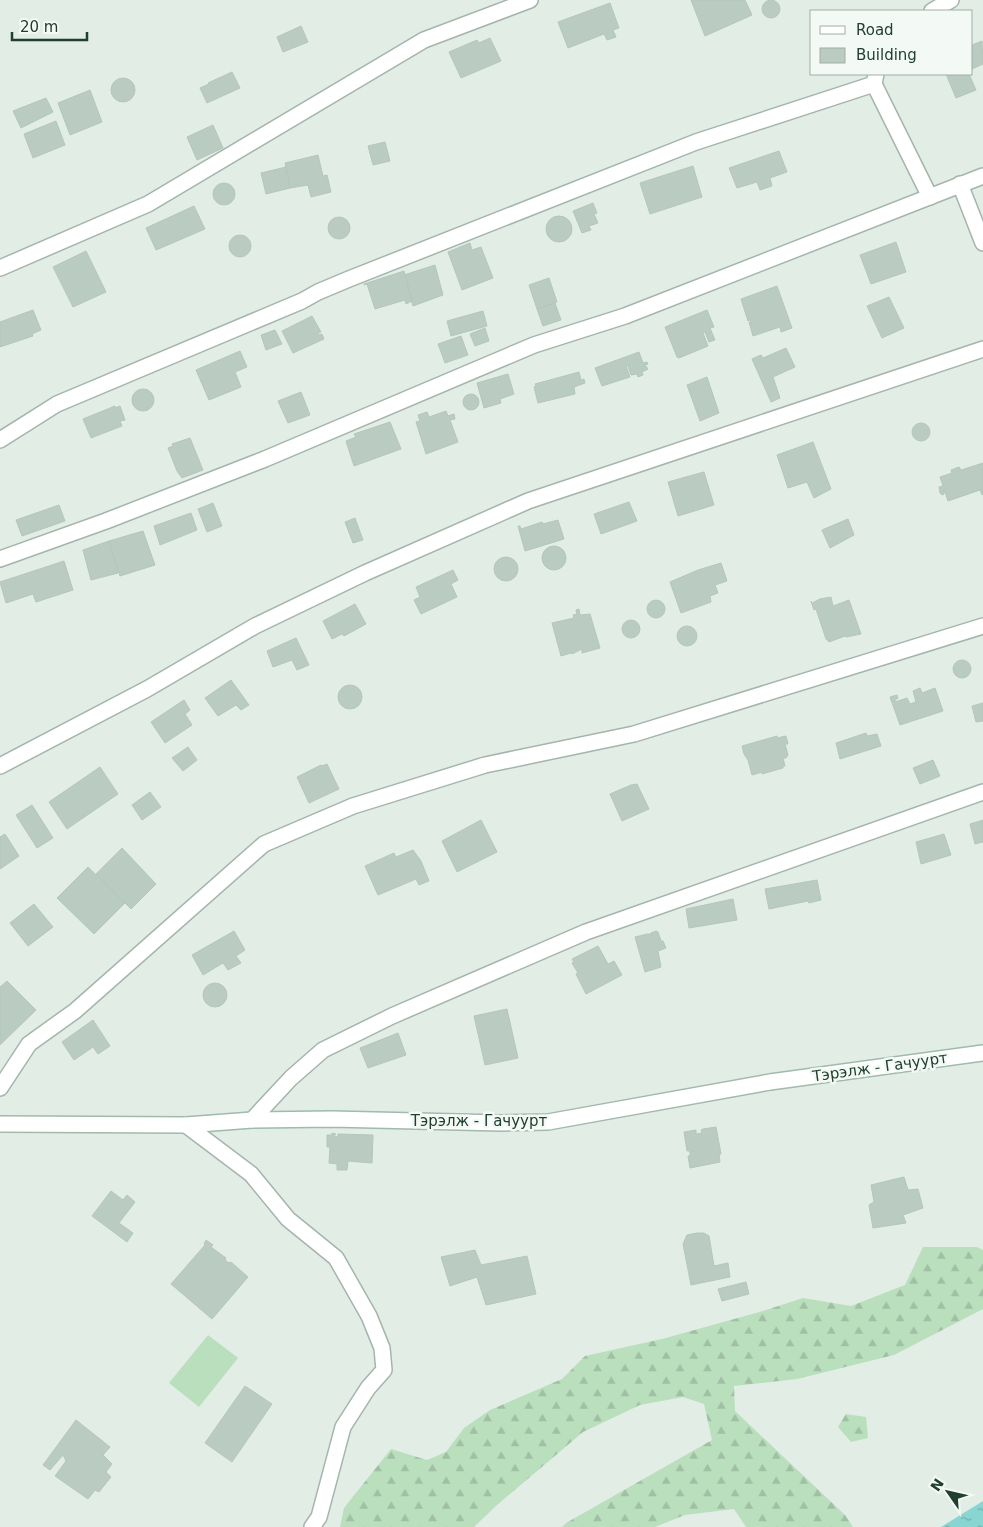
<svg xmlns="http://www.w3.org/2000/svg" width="983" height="1527" viewBox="0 0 983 1527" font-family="'DejaVu Sans',sans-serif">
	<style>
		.green { fill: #badfbd }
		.forest { fill: url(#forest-firs) }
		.water { fill: url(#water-ripples) }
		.building { fill: #bacbc1; stroke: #b4c7bc }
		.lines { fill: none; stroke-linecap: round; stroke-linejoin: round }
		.minor-casing { stroke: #a4b5ac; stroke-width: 18 }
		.secondary-casing { stroke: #a0baac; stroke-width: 18 }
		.minor { stroke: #fff; stroke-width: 15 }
		.secondary { stroke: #fff; stroke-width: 15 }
		.labels { text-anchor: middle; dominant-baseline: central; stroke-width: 5; stroke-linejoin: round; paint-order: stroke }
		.street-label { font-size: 15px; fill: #213f31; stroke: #f3f9f5 }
	</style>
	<defs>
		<pattern id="forest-firs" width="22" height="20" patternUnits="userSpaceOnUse" patternTransform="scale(1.25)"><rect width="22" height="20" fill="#badfbd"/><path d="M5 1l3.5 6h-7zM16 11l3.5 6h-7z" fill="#a0c0a3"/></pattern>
		<pattern id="water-ripples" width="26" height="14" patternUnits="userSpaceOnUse" patternTransform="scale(1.25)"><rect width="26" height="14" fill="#88d5d2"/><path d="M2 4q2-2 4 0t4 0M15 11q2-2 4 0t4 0" fill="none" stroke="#6faeab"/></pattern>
	</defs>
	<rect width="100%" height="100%" fill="#e2ede6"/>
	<polygon class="green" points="208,1335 238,1358 199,1407 169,1383"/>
	<g class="forest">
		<polygon points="923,1247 977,1247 983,1250 983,1309 894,1355 797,1379 734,1386 735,1411 845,1515 853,1527 746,1527 734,1509 685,1515 655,1527 562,1527 566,1523 712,1440 704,1404 683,1397 640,1405 583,1432 497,1505 474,1527 340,1527 344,1508 391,1449 427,1460 446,1452 464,1428 490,1410 562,1379 585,1356 662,1339 763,1311 803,1298 851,1306 905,1285"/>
		<polygon points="846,1414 866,1417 868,1438 851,1442 838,1427"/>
	</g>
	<polygon class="water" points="983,1501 983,1527 941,1527"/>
	<g class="building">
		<circle cx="771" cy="9" r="9"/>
		<polygon points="691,0 745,0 752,15 705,36"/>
		<polygon points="610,3 619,28 613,30 616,37 607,40 604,34 568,48 558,22"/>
		<polygon points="301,26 308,42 283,52 277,37"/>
		<polygon points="490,38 501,61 461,78 449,52 477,40 479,43"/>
		<polygon points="982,41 983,64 972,69 972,45"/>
		<polygon points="232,72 240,88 207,103 200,88 209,84 208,83"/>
		<polygon points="946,74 969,74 976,90 956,98"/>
		<circle cx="123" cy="90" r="12"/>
		<polygon points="90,90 102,122 70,135 58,103"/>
		<polygon points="46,98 53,112 21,128 13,111"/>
		<polygon points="56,121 65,145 33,158 24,134"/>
		<polygon points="213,125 223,148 197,160 187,137"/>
		<polygon points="385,142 390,161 373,165 368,146"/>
		<polygon points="779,151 787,172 770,178 772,186 760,190 757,182 737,188 729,168"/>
		<polygon points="318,155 323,176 327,175 331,192 311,197 308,185 290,188 285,163"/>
		<polygon points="693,166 702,197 650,214 640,183"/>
		<polygon points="286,167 290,188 266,194 261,173"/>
		<circle cx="224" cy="194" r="11"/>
		<polygon points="593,203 597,213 594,214 598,223 589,226 591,230 582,233 573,211"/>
		<polygon points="194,206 205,229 156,250 146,228"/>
		<circle cx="559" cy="229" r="13"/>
		<circle cx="339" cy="228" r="11"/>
		<circle cx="240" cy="246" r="11"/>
		<polygon points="896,242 906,272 871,284 860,255"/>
		<polygon points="470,243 472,250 481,247 493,278 462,290 448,252"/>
		<polygon points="86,251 106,292 73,307 53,267"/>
		<polygon points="435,265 443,295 413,306 404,275"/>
		<polygon points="404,271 412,301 406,304 405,300 375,309 367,284 364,285 364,284"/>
		<polygon points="549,278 557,302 537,309 529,285"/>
		<polygon points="777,286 792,328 781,332 780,327 753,336 749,322 751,324 750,320 748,321 741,299"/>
		<polygon points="889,297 904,328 882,338 867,306"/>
		<polygon points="555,303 561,320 543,326 537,309"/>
		<polygon points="33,310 41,330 32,334 33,336 0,347 0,322"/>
		<polygon points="707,310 714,327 710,328 715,340 709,342 705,332 703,333 708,346 679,358 677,357 665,327"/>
		<polygon points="483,311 487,326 451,336 447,321"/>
		<polygon points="312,316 321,332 318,333 319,335 322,334 324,339 293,353 282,331"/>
		<polygon points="485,328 489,341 475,346 470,334"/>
		<polygon points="275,330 282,344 266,350 261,335"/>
		<polygon points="461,336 468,355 445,363 438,344"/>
		<polygon points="786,348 795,367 773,377 780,398 771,402 752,359 761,355 763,358"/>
		<polygon points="240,351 247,367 235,372 241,387 209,400 196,370"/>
		<polygon points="639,352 643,363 647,362 648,364 645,365 648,369 642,372 643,375 638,377 637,374 631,375 628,366 626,366 630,377 602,386 595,368"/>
		<polygon points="579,372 581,380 584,379 585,383 574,387 575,394 538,403 534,387 536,386 535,384"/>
		<polygon points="508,374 514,394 500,399 501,403 484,408 477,383"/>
		<polygon points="707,377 719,413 700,421 687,385"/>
		<circle cx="143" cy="400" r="11"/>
		<polygon points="301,392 310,415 288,423 278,401"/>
		<circle cx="471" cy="402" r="8"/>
		<polygon points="115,406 115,408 120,406 125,420 120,421 122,426 91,438 83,419"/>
		<polygon points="446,411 448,416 454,414 455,419 450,420 458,442 426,454 416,422 420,421 418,415 427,412 429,417"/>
		<polygon points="390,422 401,449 354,466 346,441 356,437 354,434"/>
		<circle cx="921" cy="432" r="9"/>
		<polygon points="190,438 203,470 182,478 177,471 168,448 173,446 172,444"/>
		<polygon points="813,442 831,489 814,498 807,482 788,488 777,455"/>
		<polygon points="983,463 983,494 982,495 980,490 948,501 944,489 944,494 942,495 940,493 939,487 943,486 940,477 952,473 951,470 959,467 961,470"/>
		<polygon points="704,472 714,505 678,516 668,482"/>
		<polygon points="629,502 637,521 601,534 594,514"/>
		<polygon points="213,503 222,526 207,532 198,509"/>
		<polygon points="59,505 65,521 22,536 16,520"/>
		<polygon points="191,513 197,530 160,545 154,526"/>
		<polygon points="355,518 363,540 353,543 345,522"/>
		<polygon points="848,519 854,535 830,548 822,530"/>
		<polygon points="558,520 564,539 525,551 518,526 520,526 521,529 542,522 543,524"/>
		<polygon points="143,531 155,565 120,576 109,541"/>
		<polygon points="109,541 118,573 91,580 83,550"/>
		<circle cx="554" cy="558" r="12"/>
		<circle cx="506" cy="569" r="12"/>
		<polygon points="64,561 73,590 36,602 33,594 6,603 0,582"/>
		<polygon points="721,563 727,581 715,585 718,593 710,596 711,602 681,613 670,582 698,570"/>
		<polygon points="453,570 458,580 451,584 457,597 421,614 414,600 420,597 416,587"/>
		<polygon points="831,597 833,606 849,600 861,634 846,637 845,636 829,642 826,639 816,609 814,610 811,601 813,604 814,602 820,599"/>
		<circle cx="656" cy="609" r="9"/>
		<polygon points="355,604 366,624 344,636 342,634 332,639 323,621"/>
		<polygon points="579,609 580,615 590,614 600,648 582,653 582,649 572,654 571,653 561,656 552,623 574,618 573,615 577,614 576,610"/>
		<circle cx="631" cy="629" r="9"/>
		<circle cx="687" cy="636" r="10"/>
		<polygon points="296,638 309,665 297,670 292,660 273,667 267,651"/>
		<circle cx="962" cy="669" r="9"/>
		<polygon points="231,680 249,705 241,710 236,705 218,716 205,698"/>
		<circle cx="350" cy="697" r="12"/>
		<polygon points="920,688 922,693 935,688 943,711 900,725 890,697 897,695 898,698 895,700 895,702 907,698 910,704 916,702 913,691"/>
		<polygon points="184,700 190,710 185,714 192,725 165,743 151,722"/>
		<polygon points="983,703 983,721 976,722 972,706"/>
		<polygon points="866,733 867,736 877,734 881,746 840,759 836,743"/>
		<polygon points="777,736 777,738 786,736 788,744 785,744 788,755 786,758 783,758 785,766 783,766 783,768 762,774 762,772 752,775 748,760 744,754 742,746"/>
		<polygon points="188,747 197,760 183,771 172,758"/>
		<polygon points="933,760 940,776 920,784 913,768"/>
		<polygon points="327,764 339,789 309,803 297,777 321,765 322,766"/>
		<polygon points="100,767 118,794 67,829 49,802"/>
		<polygon points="637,784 649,809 622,821 610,794 631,785"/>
		<polygon points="150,792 161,807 142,820 132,805"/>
		<polygon points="32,805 53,838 37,848 16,815"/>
		<polygon points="481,820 497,852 457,872 442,841"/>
		<polygon points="983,820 983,842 975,844 970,824"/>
		<polygon points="5,834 19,856 0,869 0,837"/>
		<polygon points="944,834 951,855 921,864 916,842"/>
		<polygon points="122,848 156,884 131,909 96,874"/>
		<polygon points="413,850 421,861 429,881 419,885 416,879 378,895 365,866 394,853 396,857"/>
		<polygon points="88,867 125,903 94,934 57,898"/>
		<polygon points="817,880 821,900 809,903 808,901 769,909 765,889"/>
		<polygon points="733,899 737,920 689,928 686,909"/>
		<polygon points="34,904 53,927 28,946 10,923"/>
		<polygon points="234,931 245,950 236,956 241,963 228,970 223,963 203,975 192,955"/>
		<polygon points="656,931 658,932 661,941 663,941 666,948 658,951 661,967 645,972 635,937 647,934 651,934 652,937 651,933"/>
		<polygon points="598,946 608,964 614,961 622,975 586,994 576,974 578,973 572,963 574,962 572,959"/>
		<polygon points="7,981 36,1010 0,1045 0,987"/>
		<circle cx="215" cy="995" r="12"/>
		<polygon points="507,1009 518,1058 485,1065 474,1016"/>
		<polygon points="93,1020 110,1046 98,1054 93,1047 74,1060 62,1042"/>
		<polygon points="398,1033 406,1055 368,1068 360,1048"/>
		<polygon points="716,1127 721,1154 719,1154 720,1162 690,1168 688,1156 690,1156 690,1151 687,1151 684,1132 696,1130 696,1134 702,1133 701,1130 703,1129"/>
		<polygon points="332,1133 336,1134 334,1136 338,1137 338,1134 373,1135 372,1163 348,1161 347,1170 337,1170 337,1164 329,1163 330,1147 327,1147 327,1135 332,1135"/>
		<polygon points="904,1177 908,1190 918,1189 923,1208 903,1215 906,1223 873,1228 869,1205 874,1202 871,1185"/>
		<polygon points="111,1191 123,1200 127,1195 135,1202 119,1223 133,1233 127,1242 92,1216"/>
		<polygon points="697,1233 704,1233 709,1236 714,1266 728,1263 730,1277 691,1285 683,1244 687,1235"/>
		<polygon points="206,1240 213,1245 211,1247 226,1258 225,1260 229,1263 231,1262 248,1277 212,1319 171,1284 205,1245 204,1244"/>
		<polygon points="475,1250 481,1265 527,1256 536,1294 486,1305 477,1277 450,1286 441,1257"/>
		<polygon points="746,1282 749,1294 722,1301 718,1289"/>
		<polygon points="245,1386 272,1404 232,1462 205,1443"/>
		<polygon points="76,1420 110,1447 103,1455 112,1464 106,1472 111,1477 99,1492 95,1490 88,1499 55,1476 66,1461 63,1455 50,1470 43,1465"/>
	</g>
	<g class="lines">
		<g class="minor-casing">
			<g id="minor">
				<polyline points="932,11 951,0"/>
				<polyline points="874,84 930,197"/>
				<polyline points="960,184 983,243"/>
				<polyline points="0,268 148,204 424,40 530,0"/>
				<polyline points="0,440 57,404 302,301 318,292 349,279 696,142 874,84 876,74"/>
				<polyline points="0,559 106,521 265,459 534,345 625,316 983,176"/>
				<polyline points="0,766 147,689 255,626 365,573 528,501 983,349"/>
				<polyline points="0,1088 29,1044 75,1011 264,844 353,806 485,765 634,734 983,626"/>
				<polyline points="252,1120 291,1078 323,1050 392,1016 586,932 983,792"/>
				<polyline points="186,1125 251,1174 288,1219 336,1258 369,1316 382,1348 384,1370 368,1388 343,1427 319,1517 312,1527"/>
			</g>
		</g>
		<g class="secondary-casing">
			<polyline id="secondary" points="0,1124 186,1125 252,1120 332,1119 501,1123 548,1122 770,1082 983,1053"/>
		</g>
		<use href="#minor" class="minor"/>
		<use href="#secondary" class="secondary"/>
	</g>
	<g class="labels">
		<g class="street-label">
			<text transform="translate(880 1067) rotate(-8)">Тэрэлж - Гачуурт</text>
			<text x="479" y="1121">Тэрэлж - Гачуурт</text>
		</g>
	</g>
	<rect x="810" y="10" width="162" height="65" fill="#f3f9f5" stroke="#9fafa7"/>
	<rect x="820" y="26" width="25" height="8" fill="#ffffff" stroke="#9fafa7"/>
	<text x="856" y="35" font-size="15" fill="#213f31">Road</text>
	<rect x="820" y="48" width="25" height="15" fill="#bacbc1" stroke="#9fafa7"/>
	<text x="856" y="60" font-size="15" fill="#213f31">Building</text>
	<g transform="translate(948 1492) rotate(304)" stroke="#f3f9f5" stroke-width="4" paint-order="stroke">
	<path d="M0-4L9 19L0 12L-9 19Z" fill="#213f31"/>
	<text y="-8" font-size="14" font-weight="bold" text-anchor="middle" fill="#213f31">N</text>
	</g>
	<path d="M12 32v8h75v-8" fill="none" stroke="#213f31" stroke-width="2.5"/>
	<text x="20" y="32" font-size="15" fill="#213f31" stroke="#f3f9f5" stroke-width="4" paint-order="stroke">20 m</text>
</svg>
